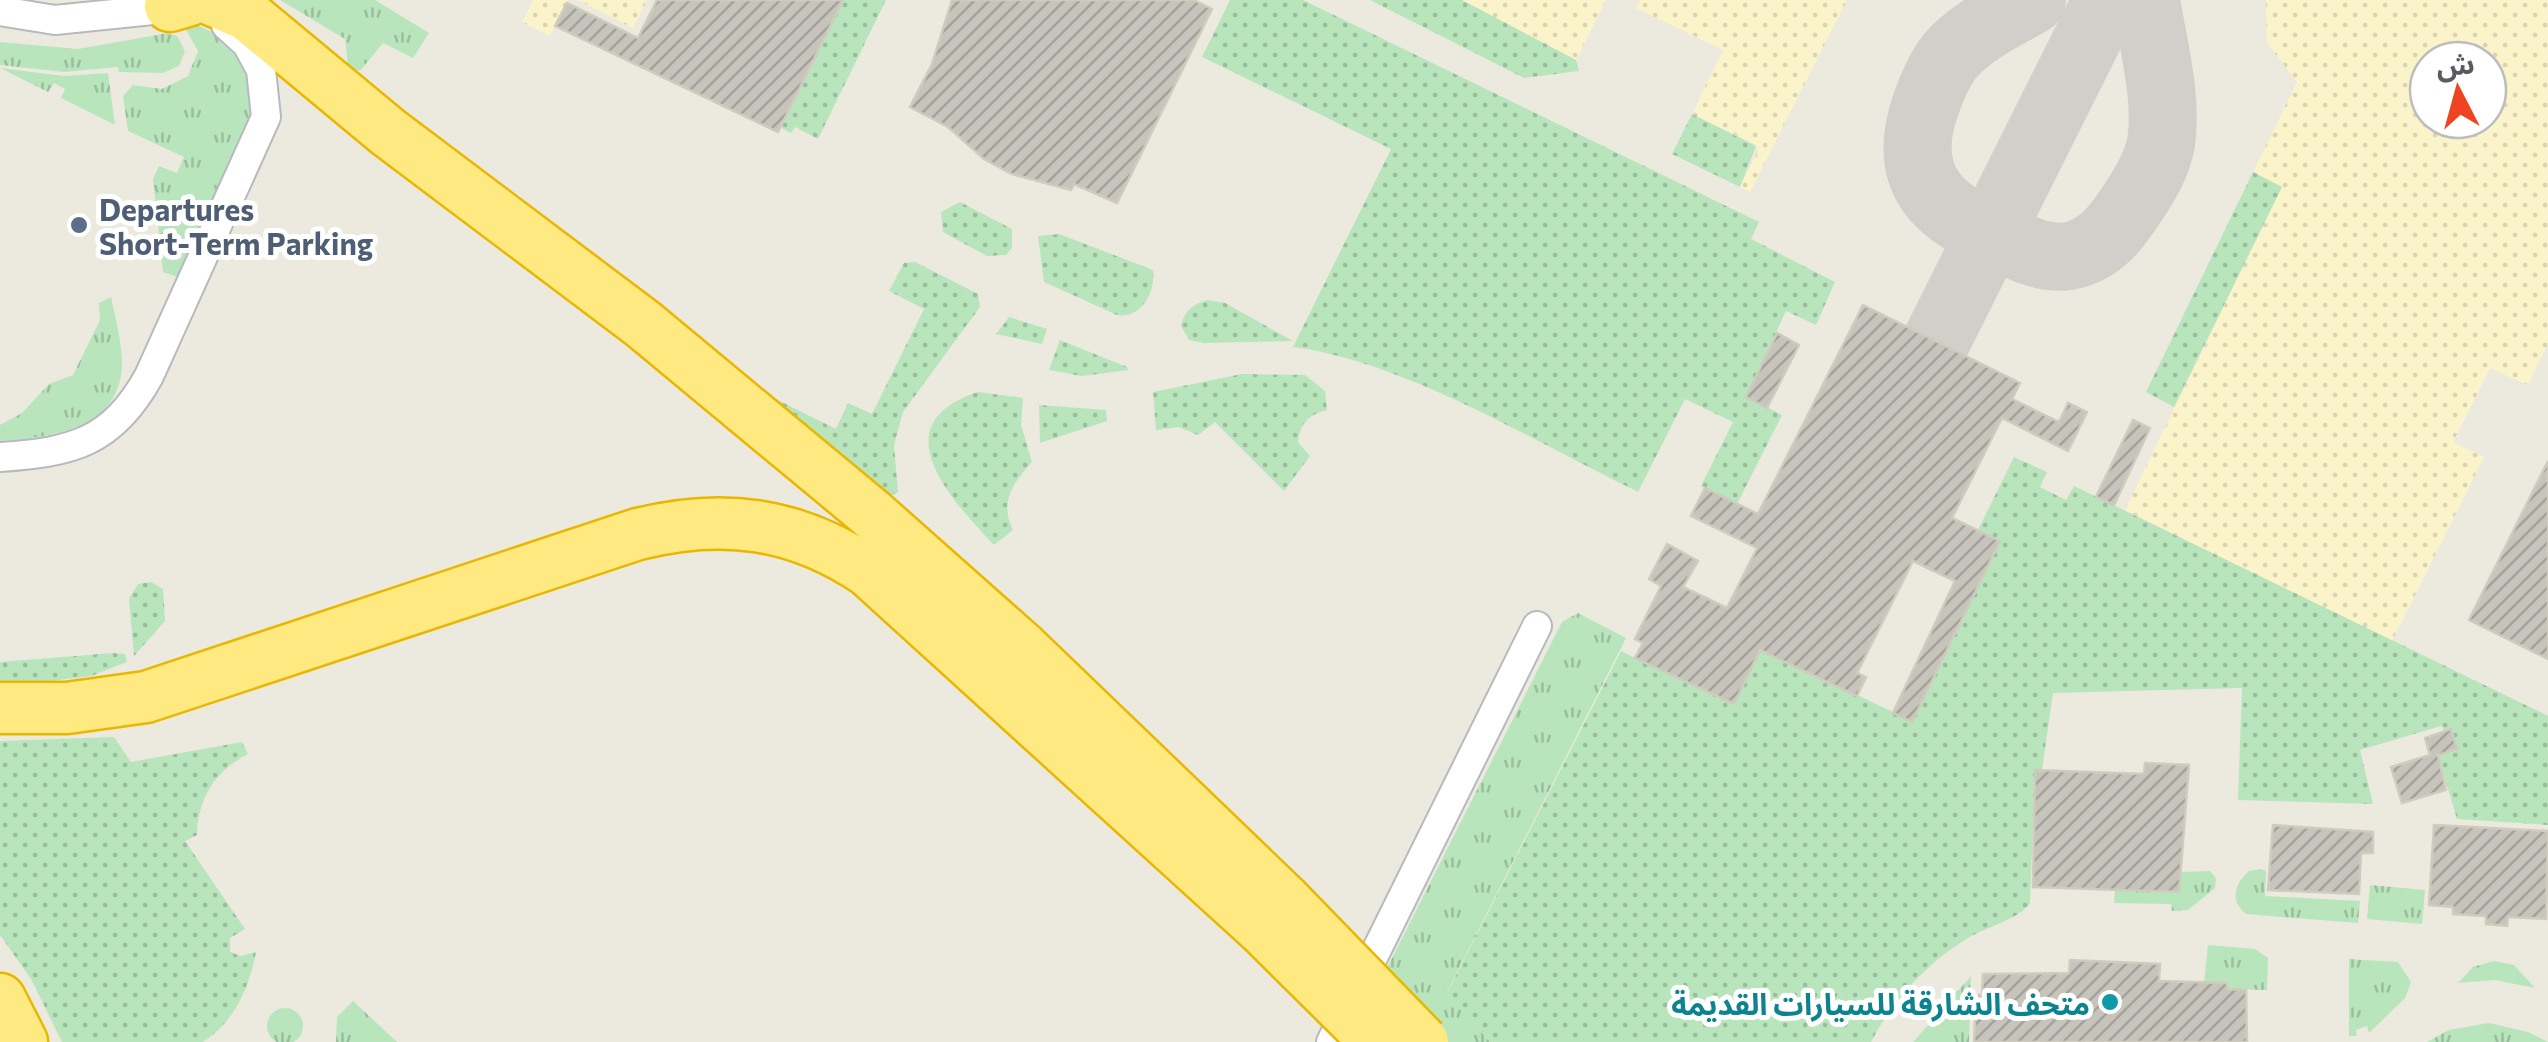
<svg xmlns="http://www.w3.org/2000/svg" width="2548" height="1042" viewBox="0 0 2548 1042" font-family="Commissioner,'Noto Sans Arabic',sans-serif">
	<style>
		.grass { fill: url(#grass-tufts) }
		.sand { fill: url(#sand-dots); fill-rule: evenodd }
		.park { fill: url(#park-dots) }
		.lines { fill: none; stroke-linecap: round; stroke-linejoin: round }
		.taxiway { stroke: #d0cfc9; stroke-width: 68 }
		.building { fill: url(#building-hatch); stroke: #d0ccbd; stroke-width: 2.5 }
		.street-casing { stroke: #b7b9be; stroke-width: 32 }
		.highway-casing { stroke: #eab600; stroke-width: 55 }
		.street { stroke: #fff; stroke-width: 28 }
		.highway { stroke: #ffea82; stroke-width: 50 }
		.highway-bridge-casing { stroke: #eab600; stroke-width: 55; stroke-linecap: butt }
		.highway-bridge { stroke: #ffea82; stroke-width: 50 }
		.service-dot { fill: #5c6f8a; stroke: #fff; stroke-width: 4 }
		.culture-dot { fill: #0f9aa8; stroke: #fff; stroke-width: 4 }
		.labels { text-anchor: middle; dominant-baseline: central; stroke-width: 10; stroke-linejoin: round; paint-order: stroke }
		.service-label { font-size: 30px; font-weight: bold; fill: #4e5e75; stroke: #fff; text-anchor: start }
		.culture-label { font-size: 30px; font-weight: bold; fill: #0d838f; stroke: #fff; text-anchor: end }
	</style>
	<defs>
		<pattern id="grass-tufts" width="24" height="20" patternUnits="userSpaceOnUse" patternTransform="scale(2.5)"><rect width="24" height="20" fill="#b9e5bd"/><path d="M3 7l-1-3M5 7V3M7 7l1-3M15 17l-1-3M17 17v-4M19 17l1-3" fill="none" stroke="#99bd9d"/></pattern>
		<pattern id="sand-dots" width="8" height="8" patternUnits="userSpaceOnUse" patternTransform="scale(2.5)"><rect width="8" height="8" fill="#fbf4ca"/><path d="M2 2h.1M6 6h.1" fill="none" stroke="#d9d3b0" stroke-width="1.8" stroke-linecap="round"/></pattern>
		<pattern id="park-dots" width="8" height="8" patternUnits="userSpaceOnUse" patternTransform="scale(2.5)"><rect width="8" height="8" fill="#b9e5bd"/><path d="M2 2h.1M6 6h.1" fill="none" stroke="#99bd9d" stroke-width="1.8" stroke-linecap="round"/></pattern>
		<pattern id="building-hatch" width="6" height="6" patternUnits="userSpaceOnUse" patternTransform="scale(2.5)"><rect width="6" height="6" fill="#c7c4bc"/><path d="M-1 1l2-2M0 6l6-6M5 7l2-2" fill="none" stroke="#a4a29c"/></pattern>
	</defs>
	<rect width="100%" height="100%" fill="#eceade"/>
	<g class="grass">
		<polygon points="280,0 375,0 429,33 413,58 383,43 360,71 348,66 345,39"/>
		<polygon points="186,20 232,41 261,95 186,280 163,272 153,179 159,166 177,173 184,157 128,131 123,96 133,85 162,89 188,76 198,51 184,26"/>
		<polygon points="168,33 177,36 185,51 179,66 163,73 119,72 118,67 64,72 0,65 0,42 78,49"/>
		<polygon points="0,68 64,76 108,73 115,125 61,98 65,89 54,83 48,92"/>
		<path d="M111,297C115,317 121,339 122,359C124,430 51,437 0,441V425L22,413L49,384L73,375L100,320L99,303Z"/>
		<polygon points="1578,613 1626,638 1447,992 1490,1042 1355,1042 1383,976 1562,622"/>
		<path d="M2261,869L2266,871L2265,896L2360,901L2358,923L2246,914C2229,901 2235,883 2249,871Z"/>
		<polygon points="2210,871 2216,878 2215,888 2188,910 2172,911 2171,904 2114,903 2115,890 2179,892 2180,872"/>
		<polygon points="2370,885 2425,890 2422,924 2367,919"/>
		<polygon points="2208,945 2255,949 2268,958 2267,990 2227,989 2227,983 2204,983"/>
		<polygon points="2349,959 2398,962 2411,982 2405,998 2369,1033 2367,1026 2356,1030 2357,1036 2349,1036"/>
		<polygon points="2494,961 2514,965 2535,988 2495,980 2458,983 2473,967"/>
		<polygon points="1971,976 1969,1042 1913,1042"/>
		<polygon points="353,1001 397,1042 336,1042 337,1017"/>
		<circle cx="285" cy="1026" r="18"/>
		<polygon points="2489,1023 2528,1032 2548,1042 2427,1042 2449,1030"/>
	</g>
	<g class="sand">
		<polygon points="533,0 569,0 550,36 522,22"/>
		<polygon points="578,0 647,0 633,28"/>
		<polygon points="1462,0 1606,0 1576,60"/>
		<polygon points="1640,0 1847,0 1750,192 1740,187 1758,151 1755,144 1692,114 1723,50 1636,8"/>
		<path d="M2266,0H2548V344L2528,385L2490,368L2453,442L2484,457L2392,641L2125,510L2282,187L2253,172L2297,82L2267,43ZM2428,60H2488V120H2428Z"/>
	</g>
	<g class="park">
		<polygon points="843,0 886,0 818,139 795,127 791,133 780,127"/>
		<path d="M1230,0H1303L1759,222L1751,239L1835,282L1816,325L1786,311L1746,396L1782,415L1737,504L1701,486L1733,422L1685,399L1638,492C1535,442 1404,361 1293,347L1391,149L1202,57Z"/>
		<polygon points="1370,0 1462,0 1576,60 1579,71 1524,78"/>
		<polygon points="1692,114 1756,146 1740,187 1672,154"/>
		<polygon points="2253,172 2282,187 2174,407 2146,392"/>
		<polygon points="960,202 1012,229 1012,248 1006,255 987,256 943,232 941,212"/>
		<path d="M1059,234L1153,270C1156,292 1141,319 1117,315L1044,282L1038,236Z"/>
		<polygon points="915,262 978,294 980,307 903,412 894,445 898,492 888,497 766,394 836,429 848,403 872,414 924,309 889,291 904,263"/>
		<path d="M1207,300L1225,303L1293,341L1204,343L1189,340L1181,326C1184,311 1193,304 1207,300Z"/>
		<polygon points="1009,317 1047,329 1042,344 996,334"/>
		<polygon points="1060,340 1127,367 1128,370 1082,376 1049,370"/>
		<path d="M1242,374L1305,375L1325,391L1327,410C1310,414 1300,423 1298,442L1310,456L1284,491L1215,422L1198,435L1179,427L1156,430L1153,392Z"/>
		<path d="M978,392L1023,398L1021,425L1032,462C1013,483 999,502 1013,530L994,545C954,502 878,425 978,392Z"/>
		<polygon points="1039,405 1106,410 1107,421 1040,443"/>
		<path d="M2014,457L2047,472L2040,487L2066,500L2074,486L2548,716V825L2457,819L2438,755L2456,749L2441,726L2360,750L2373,804L2238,800L2242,688L2053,693L2042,770L2035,771L2030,903C2016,921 1988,926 1968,938C1928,962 1893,1000 1871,1042H1490L1447,993L1621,651L1733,704L1760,649L1912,721L2000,541L1978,530Z"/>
		<polygon points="151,582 163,589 165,621 134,656 129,599 138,584"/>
		<polygon points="113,653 125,654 127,662 91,676 0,687 0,662"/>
		<path d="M114,737L131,762L242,742L248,754C215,771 198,798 197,835L185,841L245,929L230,938V952L241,956L256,952C249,988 235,1021 203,1042H62L31,979L0,935V741Z"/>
	</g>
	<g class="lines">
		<g class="taxiway">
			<path d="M2032,0C2005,16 1971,31 1950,56C1938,71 1930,92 1924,110C1901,182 1941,215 2003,240C2025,249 2045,260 2069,256C2102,250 2119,224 2136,198C2147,181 2157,164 2161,143C2168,98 2153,45 2146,0"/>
			<polyline points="1936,342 2107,0"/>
		</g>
	</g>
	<g class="building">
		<polygon points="657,0 843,0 778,132 555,26 567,3 638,38"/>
		<polygon points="952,0 1194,0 1212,9 1117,203 1074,184 1071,190 1012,174 984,159 948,127 910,107 932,64"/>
		<polygon points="1863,305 2020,383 2012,399 2059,422 2068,403 2087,412 2068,451 2002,418 1952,518 2000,541 1912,722 1893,713 1955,581 1913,561 1857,673 1866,677 1857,696 1760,650 1734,704 1635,658 1643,643 1635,639 1661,586 1649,579 1667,544 1698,561 1683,587 1727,608 1757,548 1691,516 1705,488 1758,514"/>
		<polygon points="1777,333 1799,345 1767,408 1746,397"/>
		<polygon points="2133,420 2150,428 2114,505 2096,497"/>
		<polygon points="2548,461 2548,659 2469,620"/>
		<polygon points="2451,729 2457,749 2438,755 2446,790 2402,803 2391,767 2430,755 2425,738"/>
		<polygon points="2145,763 2189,765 2179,892 2033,887 2035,770 2144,774"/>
		<polygon points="2273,825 2373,832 2373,853 2361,853 2359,894 2268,890"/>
		<polygon points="2434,825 2548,831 2546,919 2508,917 2507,926 2486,924 2486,916 2453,914 2453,907 2429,905"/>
		<polygon points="2070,960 2160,964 2159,981 2227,983 2227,989 2246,990 2247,1042 1974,1042 1976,995 1982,995 1983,974 2069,973"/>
	</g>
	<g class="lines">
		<g class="street-casing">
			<g id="street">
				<polyline points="0,11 55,20 182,7"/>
				<path d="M0,457C72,452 112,443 149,376L266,117L261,70L247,44L226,25"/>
				<polyline points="1331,1042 1537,626"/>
			</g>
		</g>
		<g class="highway-casing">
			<g id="highway">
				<polyline points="212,0 247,15 388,132 643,324 872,514 1023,648 1284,899"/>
				<polyline points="170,6 190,0"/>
				<path d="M0,708H67L146,697L638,534C722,513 795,522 868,571L1263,930"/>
				<polyline points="0,999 22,1042"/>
			</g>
		</g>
		<use href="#street" class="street"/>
		<use href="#highway" class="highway"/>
		<g class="highway-bridge-casing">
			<g id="highway-bridge">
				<polyline points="1284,899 1423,1042"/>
				<polyline points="1263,930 1376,1042"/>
			</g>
		</g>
		<use href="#highway-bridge" class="highway-bridge"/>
	</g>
	<circle class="service-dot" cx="79" cy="225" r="10"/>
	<circle class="culture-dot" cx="2110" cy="1002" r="10"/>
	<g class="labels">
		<g class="service-label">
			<text x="99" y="208">Departures<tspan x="99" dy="34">Short-Term Parking</tspan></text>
		</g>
		<g class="culture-label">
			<text x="2090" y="1002">متحف الشارقة للسيارات القديمة</text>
		</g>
	</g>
	<g transform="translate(2458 90) rotate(354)"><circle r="48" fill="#ffffff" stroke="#bcbdbf" stroke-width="2.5"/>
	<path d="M0-8L18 38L0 25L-18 38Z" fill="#ef4321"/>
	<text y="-15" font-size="28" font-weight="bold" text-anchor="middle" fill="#585b60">ش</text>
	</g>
</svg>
